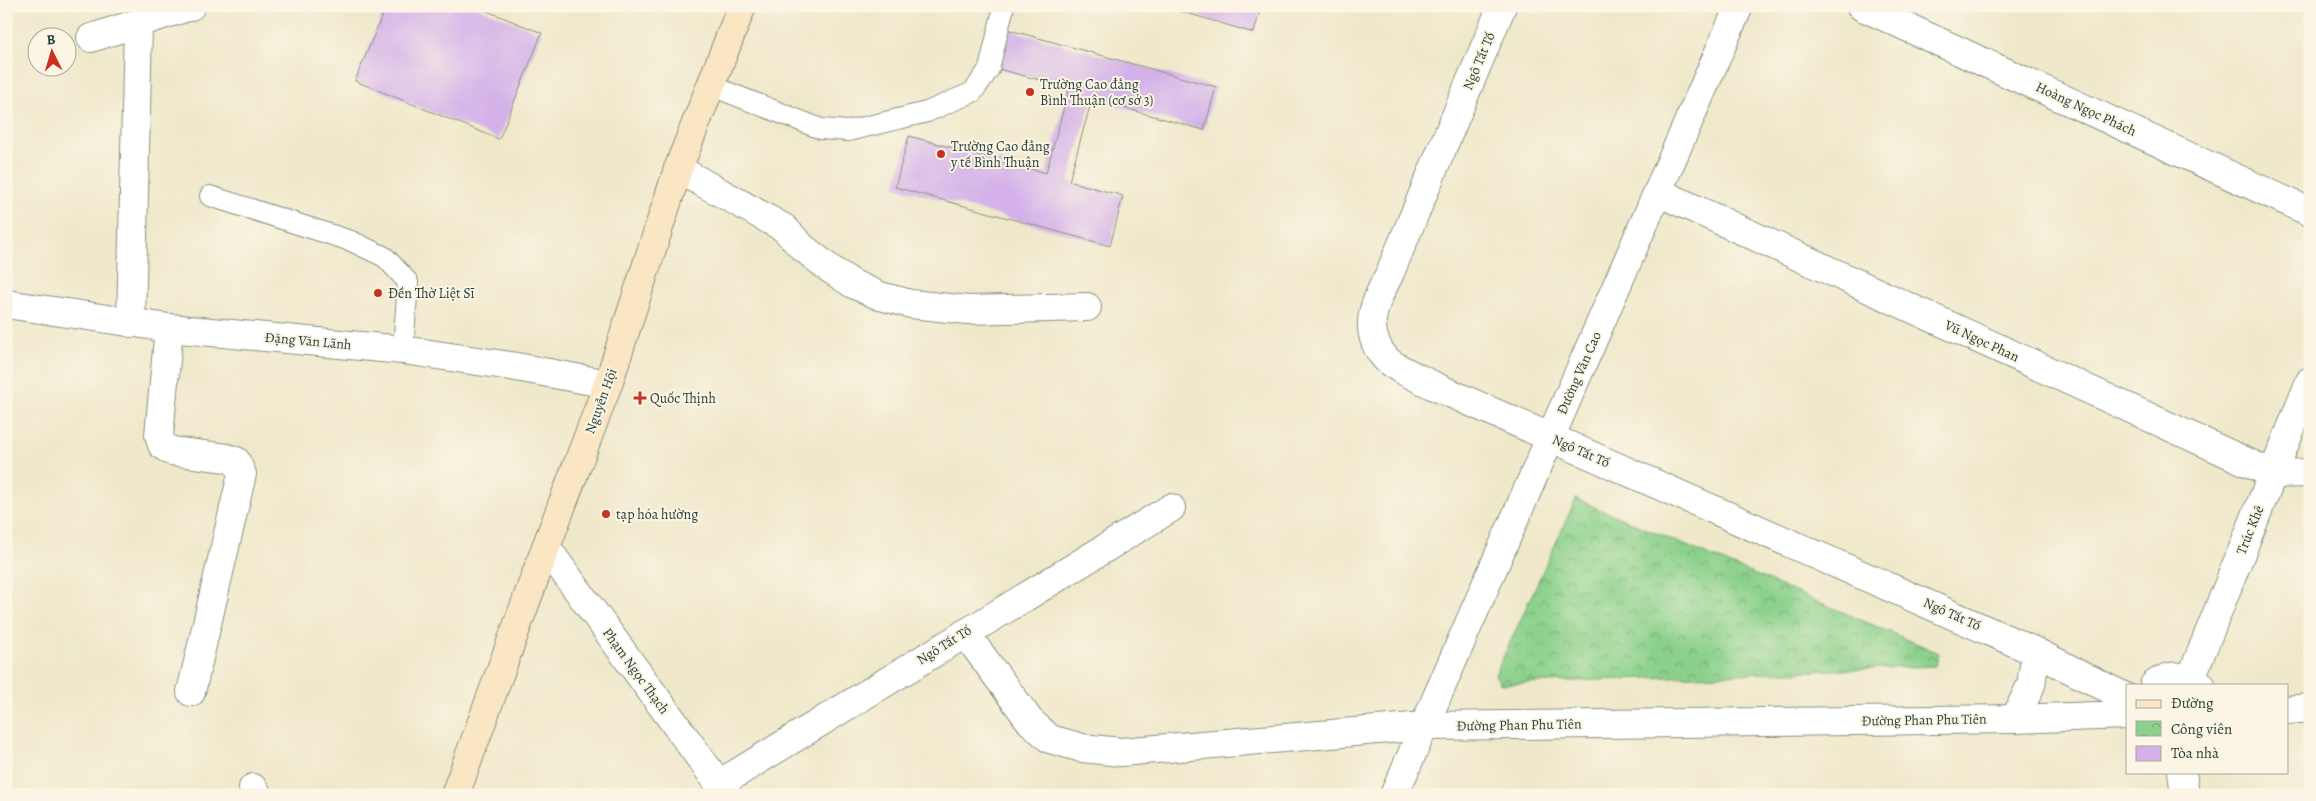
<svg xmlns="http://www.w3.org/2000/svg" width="2316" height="801" viewBox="0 0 2316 801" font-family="Alegreya,serif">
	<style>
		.park { fill: url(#park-crowns); stroke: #568760 }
		.building { fill: #d4b2e9 }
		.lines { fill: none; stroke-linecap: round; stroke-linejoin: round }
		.lane-casing { stroke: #87927f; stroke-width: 22 }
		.street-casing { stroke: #87927f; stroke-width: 30 }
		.secondary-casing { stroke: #87927f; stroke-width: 30 }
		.lane { stroke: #fff; stroke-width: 20 }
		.street { stroke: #fff; stroke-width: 28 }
		.secondary { stroke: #fbe6c4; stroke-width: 28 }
		.poi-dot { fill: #c8321e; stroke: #fcf5e5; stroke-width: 2 }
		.labels { text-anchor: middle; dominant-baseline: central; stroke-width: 4; stroke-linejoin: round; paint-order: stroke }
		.street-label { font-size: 14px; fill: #1f3d34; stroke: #fcf5e5 }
		.poi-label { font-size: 14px; fill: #1f3d34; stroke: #fcf5e5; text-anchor: start }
	</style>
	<defs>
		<pattern id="park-crowns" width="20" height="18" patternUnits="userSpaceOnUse" patternTransform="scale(1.25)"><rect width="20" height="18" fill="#8cd18b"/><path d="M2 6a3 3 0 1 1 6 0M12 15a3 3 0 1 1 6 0" fill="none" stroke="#72ab72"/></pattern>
	</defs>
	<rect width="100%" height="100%" fill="#fcf5e5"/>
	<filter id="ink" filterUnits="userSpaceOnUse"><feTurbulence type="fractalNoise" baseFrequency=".02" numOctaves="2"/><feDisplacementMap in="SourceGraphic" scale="10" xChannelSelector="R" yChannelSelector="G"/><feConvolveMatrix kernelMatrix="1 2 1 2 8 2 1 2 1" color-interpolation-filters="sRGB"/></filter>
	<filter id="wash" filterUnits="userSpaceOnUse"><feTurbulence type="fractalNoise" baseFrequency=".0096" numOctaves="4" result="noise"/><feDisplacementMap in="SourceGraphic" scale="20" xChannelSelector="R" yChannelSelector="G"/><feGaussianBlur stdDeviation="1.12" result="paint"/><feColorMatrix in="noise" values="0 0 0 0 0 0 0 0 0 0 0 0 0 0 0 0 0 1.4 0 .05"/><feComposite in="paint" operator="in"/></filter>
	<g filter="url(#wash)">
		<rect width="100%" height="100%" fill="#efe8ca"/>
		<polygon class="park" points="1576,499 1939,653 1935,666 1501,684 1495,675"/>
		<g id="blocks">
			<g class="building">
				<polygon points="386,6 474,6 542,33 499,139 355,81"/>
				<polygon points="1163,6 1261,6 1254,33"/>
				<polygon points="1006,29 1216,87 1204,130 1092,99 1069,181 1123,196 1110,246 895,187 909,136 1046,173 1069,88 995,68"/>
			</g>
		</g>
	</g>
	<g filter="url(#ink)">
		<use href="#blocks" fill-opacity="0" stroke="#87927f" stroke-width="1"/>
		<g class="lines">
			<g class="lane-casing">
				<g id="lane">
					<polyline points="712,86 821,129 848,131 927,112 973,92 989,69 1004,6"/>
					<polyline points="210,196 351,241 385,257 408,282 403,350"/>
				</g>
			</g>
			<g class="street-casing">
				<g id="street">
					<path d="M1502,6L1389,275C1374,303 1361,331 1386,359C1393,367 1423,380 1434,386L2036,652L2127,698"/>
					<polyline points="1861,6 2310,212"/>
					<polyline points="91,38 191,6"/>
					<polyline points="678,169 784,228 802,247 830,269 853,284 880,296 911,304 968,310 1087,307"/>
					<polyline points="1658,192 2273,474 2310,473"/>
					<polyline points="6,304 169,328 403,350 511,366 608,384"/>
					<polyline points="131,323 138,24"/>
					<polyline points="169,328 159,435 162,445 171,451 227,458 236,461 242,474 191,692"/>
					<polyline points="546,547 727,795"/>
					<polyline points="965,633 1030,721 1050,739 1082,748 1121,752 1424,726 2015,719 2127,715"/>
					<polyline points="2191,678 2310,381"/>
					<path d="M2154,685C2169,673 2185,674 2201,685"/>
					<polyline points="2287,710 2310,708"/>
					<polyline points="2015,719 2031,685 2036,652"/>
					<polyline points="2182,772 2185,795"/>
					<polyline points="719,784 1171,508"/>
					<polyline points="253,788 258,795"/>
					<polyline points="1394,795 1739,6"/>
				</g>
			</g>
			<g class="secondary-casing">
				<polyline id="secondary" points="455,795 546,547 608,384 678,169 742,6"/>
			</g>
			<use href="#lane" class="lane"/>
			<use href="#street" class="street"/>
			<use href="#secondary" class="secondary"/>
		</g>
	</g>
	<g class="poi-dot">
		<circle cx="1030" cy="92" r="5"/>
		<circle cx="941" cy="154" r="5"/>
		<circle cx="378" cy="293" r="5"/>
		<path d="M637.5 390.5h5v5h5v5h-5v5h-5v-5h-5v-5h5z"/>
		<circle cx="606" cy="514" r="5"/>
	</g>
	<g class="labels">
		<g class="street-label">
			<text transform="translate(1479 61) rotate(-67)">Ngô Tất Tố</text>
			<text transform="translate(2086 109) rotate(25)">Hoàng Ngọc Phách</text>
			<text transform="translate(308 341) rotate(5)">Đặng Văn Lãnh</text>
			<text transform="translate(1982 341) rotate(25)">Vũ Ngọc Phan</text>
			<text transform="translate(1579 373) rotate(-66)">Đường Văn Cao</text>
			<text transform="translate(601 401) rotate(-70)">Nguyễn Hội</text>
			<text transform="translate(1581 451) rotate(24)">Ngô Tất Tố</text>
			<text transform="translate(2250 530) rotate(-68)">Trúc Khê</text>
			<text transform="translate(1952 614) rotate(24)">Ngô Tất Tố</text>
			<text transform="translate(944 645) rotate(-32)">Ngô Tất Tố</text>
			<text transform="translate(636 671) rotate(54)">Phạm Ngọc Thạch</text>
			<text transform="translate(1924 720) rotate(-1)">Đường Phan Phu Tiên</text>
			<text transform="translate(1519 725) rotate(-1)">Đường Phan Phu Tiên</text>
		</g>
		<g class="poi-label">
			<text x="1040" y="84">Trường Cao đẳng<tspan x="1040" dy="16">Bình Thuận (cơ sở 3)</tspan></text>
			<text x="951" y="146">Trường Cao đẳng<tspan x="951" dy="16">y tế Bình Thuận</tspan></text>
			<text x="388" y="293">Đền Thờ Liệt Sĩ</text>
			<text x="650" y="398">Quốc Thịnh</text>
			<text x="616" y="514">tạp hóa hường</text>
		</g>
	</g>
	<rect width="2316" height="801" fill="none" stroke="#fcf5e5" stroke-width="25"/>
	<rect x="2126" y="684" width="162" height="90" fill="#fcf5e5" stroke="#a4ab9e"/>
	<rect x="2136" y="700" width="25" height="8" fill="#fbe6c4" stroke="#a4ab9e"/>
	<text x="2171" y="708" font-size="15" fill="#1f3d34">Đường</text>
	<rect x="2136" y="721" width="25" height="15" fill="url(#park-crowns)" stroke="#a4ab9e"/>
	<text x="2171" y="734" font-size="15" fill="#1f3d34">Công viên</text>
	<rect x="2136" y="746" width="25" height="15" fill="#d4b2e9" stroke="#a4ab9e"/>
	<text x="2171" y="758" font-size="15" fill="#1f3d34">Tòa nhà</text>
	<g transform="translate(52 52) rotate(355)"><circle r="24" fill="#fcf5e5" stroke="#a4ab9e"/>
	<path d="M0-4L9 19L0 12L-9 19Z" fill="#c8321e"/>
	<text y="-8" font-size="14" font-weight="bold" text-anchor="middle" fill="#1f3d34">B</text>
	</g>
</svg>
